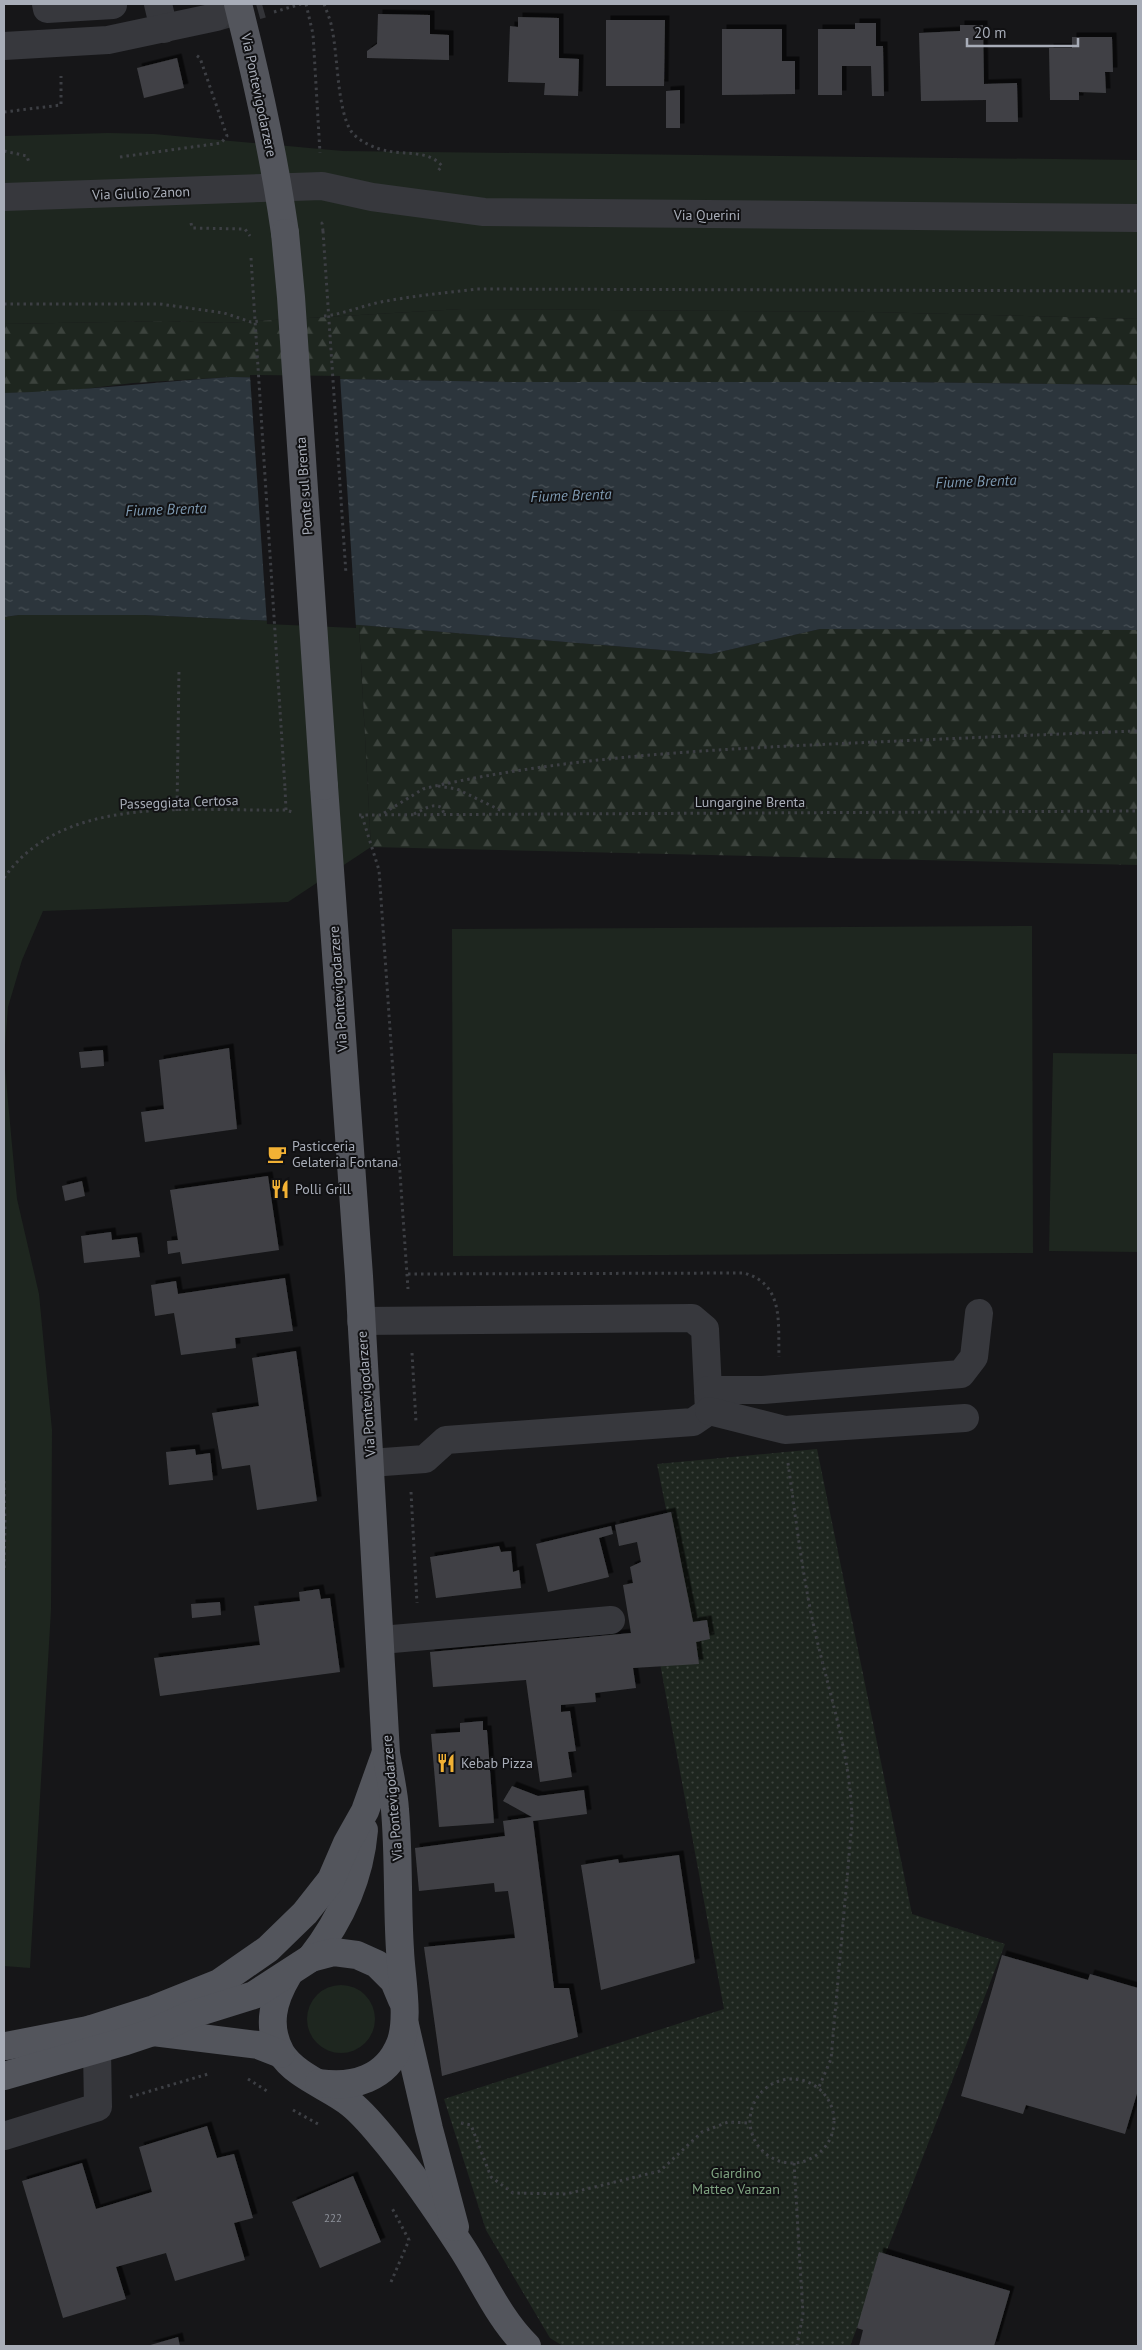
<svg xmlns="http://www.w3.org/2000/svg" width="1142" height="2350" viewBox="0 0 1142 2350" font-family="'PT Sans',sans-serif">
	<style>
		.green { fill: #1e261f }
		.forest { fill: url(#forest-firs) }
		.park { fill: url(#park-dots) }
		.water { fill: url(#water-ripples) }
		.pier { fill: #161618 }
		.building { fill: #404145; filter: url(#shadow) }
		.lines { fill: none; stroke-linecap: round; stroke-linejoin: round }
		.minor-tunnel { stroke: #333438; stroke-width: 28; stroke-dasharray: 28 14; stroke-linecap: butt }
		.path { stroke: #3d3f44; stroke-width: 3; stroke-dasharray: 2.5 4; stroke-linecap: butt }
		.minor { stroke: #37383d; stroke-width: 28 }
		.major { stroke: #53555c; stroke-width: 28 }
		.path-bridge { stroke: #3d3f44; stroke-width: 3; stroke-dasharray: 2.5 4; stroke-linecap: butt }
		.major-bridge { stroke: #53555c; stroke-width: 28 }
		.labels { text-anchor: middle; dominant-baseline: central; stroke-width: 4; stroke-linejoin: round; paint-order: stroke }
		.number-label { font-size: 11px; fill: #8e929b }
		.street-label { font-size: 14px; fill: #a8adb8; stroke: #111113 }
		.poi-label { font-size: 14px; fill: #a8adb8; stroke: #111113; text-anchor: start }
		.park-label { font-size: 14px; fill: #7fa381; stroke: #111113 }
		.water-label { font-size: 15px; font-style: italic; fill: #7f9bb3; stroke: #111113 }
	</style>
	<defs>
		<pattern id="forest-firs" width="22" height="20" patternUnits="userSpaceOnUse" patternTransform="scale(1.25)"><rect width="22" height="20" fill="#1e261f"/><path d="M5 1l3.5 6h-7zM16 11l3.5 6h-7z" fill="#3c433d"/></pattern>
		<pattern id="park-dots" width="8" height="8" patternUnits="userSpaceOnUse" patternTransform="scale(1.25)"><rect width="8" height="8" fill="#1e261f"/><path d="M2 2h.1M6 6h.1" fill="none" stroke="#3c433d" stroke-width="1.8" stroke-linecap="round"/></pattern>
		<pattern id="water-ripples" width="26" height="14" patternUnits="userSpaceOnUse" patternTransform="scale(1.25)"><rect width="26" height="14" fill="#2c353c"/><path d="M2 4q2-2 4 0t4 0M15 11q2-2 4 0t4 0" fill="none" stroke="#485056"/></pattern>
		<filter id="shadow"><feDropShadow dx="4.5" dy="-4.5" stdDeviation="0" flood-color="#0009"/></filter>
	</defs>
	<rect width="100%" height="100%" fill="#161618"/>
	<g class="green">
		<polygon points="108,133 154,134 343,151 1138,160 1138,319 870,312 462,309 225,323 166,321 4,324 4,136"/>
		<polygon points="19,615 144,615 359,625 371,847 288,902 43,911 22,960 8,1007 4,1058 17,1199 39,1294 52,1430 51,1610 30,1968 4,1966 4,617"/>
		<polygon points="1032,926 1033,1253 453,1256 452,929"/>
		<polygon points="1053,1053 1138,1054 1138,1252 1049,1251"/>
		<circle cx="341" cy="2019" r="34"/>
	</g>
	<g class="forest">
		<polygon points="462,309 870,312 1138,319 1138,385 897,382 514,382 231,377 133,383 59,392 4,393 4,324 166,321 225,323"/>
		<polygon points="359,625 711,654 820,629 1138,630 1138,865 371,847"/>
	</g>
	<polygon class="park" points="817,1449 912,1914 1005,1944 850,2346 563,2346 550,2338 486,2230 444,2099 724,2009 659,1658 695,1653 657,1464"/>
	<path class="water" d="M231,377L514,382H897L1138,385V630L820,629L711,654L359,625L144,615H19L4,617V393C79,391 155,382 231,377Z"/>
	<polygon class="pier" points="250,375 340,376 356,628 267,624"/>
	<g class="building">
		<polygon points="378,14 430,15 430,34 449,35 449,60 367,58 367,51 377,44"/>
		<polygon points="518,17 559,18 559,58 579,59 578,96 544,95 545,83 508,82 510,26 518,27"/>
		<polygon points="606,20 665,20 664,86 606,86"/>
		<polygon points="855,23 876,23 876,46 883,46 884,96 872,96 871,66 842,66 842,95 818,95 818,29 855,29"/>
		<polygon points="960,25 983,25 984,84 1017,83 1018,122 986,122 986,100 921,101 919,33 960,31"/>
		<polygon points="722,29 782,29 782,61 795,61 795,94 722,95"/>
		<polygon points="1072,37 1112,37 1113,72 1105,72 1106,93 1079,92 1079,100 1050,100 1049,48 1072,48"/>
		<polygon points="177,58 184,88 144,98 137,68"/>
		<polygon points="680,90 680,128 666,128 666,91"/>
		<polygon points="229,1048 237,1129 145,1142 141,1112 164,1109 159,1060"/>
		<polygon points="103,1050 104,1066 81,1068 79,1052"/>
		<polygon points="268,1176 279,1250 182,1264 180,1252 168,1254 167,1241 178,1240 170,1190"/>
		<polygon points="82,1181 85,1196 65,1201 62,1186"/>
		<polygon points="111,1232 112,1240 137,1237 140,1257 84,1263 81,1236"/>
		<polygon points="285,1278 293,1331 235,1338 236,1348 181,1355 174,1313 155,1316 151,1285 176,1281 178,1294"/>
		<polygon points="296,1351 317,1501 257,1510 250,1465 222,1469 212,1413 259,1406 252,1358"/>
		<polygon points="195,1449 196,1455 210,1453 213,1480 169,1485 166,1452"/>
		<polygon points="671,1512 693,1622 707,1620 710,1639 696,1642 699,1664 633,1668 636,1688 595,1693 596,1702 561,1705 561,1712 570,1711 576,1751 568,1752 572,1777 540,1782 526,1680 433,1687 430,1652 631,1633 623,1585 633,1583 630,1567 641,1562 637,1542 619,1546 615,1525"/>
		<polygon points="611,1526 613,1534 599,1538 609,1577 548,1592 536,1544"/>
		<polygon points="499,1546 501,1552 511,1551 513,1572 519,1570 521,1588 436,1598 430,1557"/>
		<polygon points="319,1589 321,1599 330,1598 340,1672 160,1696 154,1658 260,1645 254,1606 300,1601 299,1592"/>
		<polygon points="220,1602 221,1615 192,1618 191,1604"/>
		<polygon points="483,1721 483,1730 487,1730 494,1823 439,1827 431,1734 460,1732 460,1723"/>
		<polygon points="512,1786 538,1796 584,1790 587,1814 533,1821 554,1988 569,1988 578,2037 442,2076 424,1947 515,1938 514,1930 508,1891 495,1892 494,1883 419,1891 415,1848 505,1836 503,1821 532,1817 503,1801"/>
		<polygon points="679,1855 695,1963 601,1990 581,1865 618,1859 619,1863"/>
		<polygon points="1002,1955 1088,1980 1090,1974 1138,1988 1138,2090 1125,2134 1026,2105 1023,2114 961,2096"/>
		<polygon points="207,2126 217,2158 234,2154 253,2218 234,2223 245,2260 175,2281 166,2253 116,2267 126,2299 63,2318 22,2181 82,2163 96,2209 152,2192 139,2147"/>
		<polygon points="353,2176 381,2242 320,2268 292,2202"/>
		<polygon points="879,2252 1010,2291 994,2346 859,2346 863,2330 857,2328"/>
		<polygon points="178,2337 180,2346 147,2346"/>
	</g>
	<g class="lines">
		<polyline class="minor-tunnel" points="216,17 262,4"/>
		<g class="path">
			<polyline points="306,4 313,34 320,153"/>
			<path d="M324,4C327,12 331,21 332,29C338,56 337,109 351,131C359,142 376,149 388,151C406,155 429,150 442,166L437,172"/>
			<polyline points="274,12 301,4"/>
			<polyline points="4,112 61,105 61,76"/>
			<polyline points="4,151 27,156 29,163"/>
			<polyline points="120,157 221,143 227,136 200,58 196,55"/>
			<polyline points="191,223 192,228 245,229 250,236"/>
			<polyline points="323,231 322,223 326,221"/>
			<polyline points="4,304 160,304 224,313 251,322 261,321"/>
			<path d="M324,316C344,314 361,306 381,302C412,296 444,293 477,289L1138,291"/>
			<polyline points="438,786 457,789 504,812"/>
			<polyline points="285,788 286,810"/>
			<polyline points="177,811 179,669"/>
			<path d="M384,813L423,789L435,786C559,759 684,751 810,745C919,740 1029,735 1138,731"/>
			<path d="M414,814C423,810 433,802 442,808L444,814"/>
			<polyline points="359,815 1138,811"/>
			<polyline points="362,816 379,870 408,1289"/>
			<path d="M4,878C64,792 195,812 286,810L292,812"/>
			<path d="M408,1274L744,1273C784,1284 778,1322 779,1357"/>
			<polyline points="412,1353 416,1422"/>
			<path d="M788,1463C795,1513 801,1563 811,1613C825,1683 851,1750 852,1822L831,2059L819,2087"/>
			<polyline points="4,1481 5,1525 4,1571"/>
			<polyline points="411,1492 417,1603"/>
			<circle cx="792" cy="2121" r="42"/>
			<polyline points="248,2079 270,2093"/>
			<polyline points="130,2097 208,2074"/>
			<polyline points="293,2110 318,2124"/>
			<polyline points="461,2123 471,2125 491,2177 513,2193 566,2194 660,2171 702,2132 728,2122 749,2123"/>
			<polyline points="794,2163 803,2314 797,2346"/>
			<polyline points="391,2282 409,2240 392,2208"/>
		</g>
		<g class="minor">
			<polyline points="46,4 47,9 113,5 113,4"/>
			<polyline points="158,4 164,29"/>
			<polyline points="4,46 108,40 216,17"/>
			<polyline points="4,197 322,186 372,197 484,212 1138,218"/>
			<polyline points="361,1321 692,1318 705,1329 709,1411 693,1422 446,1440 425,1459 370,1463"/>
			<polyline points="708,1390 763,1390 961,1374 974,1357 979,1313"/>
			<polyline points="709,1411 785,1430 965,1418"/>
			<polyline points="381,1640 611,1620"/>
			<polyline points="4,2136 98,2107 97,2050 91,2029"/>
		</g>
		<g class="major">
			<path d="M238,4C257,79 274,156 285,233"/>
			<path d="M311,1958C340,1921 360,1878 364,1830"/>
			<path d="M288,1975C273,2000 266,2026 281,2053C295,2076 330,2087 351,2104C366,2116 380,2134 392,2149C416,2179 439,2213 460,2245C482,2278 498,2318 527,2346"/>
			<polyline points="405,2025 429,2129 455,2227"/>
			<polyline points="153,2032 258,2045 281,2054"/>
			<polyline points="6,2046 88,2030 154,2009 219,1983 268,1949 305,1913 331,1880 347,1843 365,1811 385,1755"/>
			<polyline points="4,2076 126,2041 153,2032 190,2015 254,1995 311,1958 334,1952 357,1955 377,1964 394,1981 402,2000"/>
			<path d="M319,2083C353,2088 386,2079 400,2044C410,2019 401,1977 400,1950C397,1903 399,1856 395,1810C394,1791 389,1772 386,1753L359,1276L324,786"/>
		</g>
		<g class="path-bridge">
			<polyline points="323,231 346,574"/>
			<polyline points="251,258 285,788"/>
		</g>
		<polyline class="major-bridge" points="285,233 291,297 324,786"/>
	</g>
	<defs>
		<g id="cafe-bare" transform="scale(1.5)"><path d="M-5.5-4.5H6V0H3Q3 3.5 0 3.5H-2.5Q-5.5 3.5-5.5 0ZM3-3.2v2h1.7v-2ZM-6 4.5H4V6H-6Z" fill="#f2b134" stroke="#111113" stroke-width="2.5" paint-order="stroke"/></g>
		<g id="restaurant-bare" transform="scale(1.5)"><path d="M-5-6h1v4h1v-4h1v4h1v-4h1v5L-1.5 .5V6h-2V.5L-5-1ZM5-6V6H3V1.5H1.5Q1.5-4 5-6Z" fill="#f2b134" stroke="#111113" stroke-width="2.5" paint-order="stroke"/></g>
	</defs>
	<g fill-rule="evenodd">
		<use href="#cafe-bare" x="277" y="1154"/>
		<use href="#restaurant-bare" x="280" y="1189"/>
		<use href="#restaurant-bare" x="446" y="1763"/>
	</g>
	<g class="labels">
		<g class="number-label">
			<text x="333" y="2218">222</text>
		</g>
		<g class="street-label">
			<text transform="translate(259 95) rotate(78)">Via Pontevigodarzere</text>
			<text transform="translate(141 193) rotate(-2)">Via Giulio Zanon</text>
			<text x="707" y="215">Via Querini</text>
			<text transform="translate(304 486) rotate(-94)">Ponte sul Brenta</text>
			<text transform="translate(179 802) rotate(-2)">Passeggiata Certosa</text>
			<text x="750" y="802">Lungargine Brenta</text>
			<text transform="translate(338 989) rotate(-94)">Via Pontevigodarzere</text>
			<text transform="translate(366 1394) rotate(-94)">Via Pontevigodarzere</text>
			<text transform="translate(392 1798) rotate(-95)">Via Pontevigodarzere</text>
		</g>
		<g class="poi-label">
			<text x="292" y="1146">Pasticceria<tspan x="292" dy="16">Gelateria Fontana</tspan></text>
			<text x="295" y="1189">Polli Grill</text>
			<text x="461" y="1763">Kebab Pizza</text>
		</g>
		<g class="park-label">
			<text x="736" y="2173">Giardino<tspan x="736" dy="16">Matteo Vanzan</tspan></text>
		</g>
		<g class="water-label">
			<text transform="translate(976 481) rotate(-2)">Fiume Brenta</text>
			<text transform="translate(571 495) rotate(-2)">Fiume Brenta</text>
			<text transform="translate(166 509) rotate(-2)">Fiume Brenta</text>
		</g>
	</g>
	<rect width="1142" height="2350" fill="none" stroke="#a8adb8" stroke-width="10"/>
	<path d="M967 38v8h111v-8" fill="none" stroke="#a8adb8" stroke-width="2.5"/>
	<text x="974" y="38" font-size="15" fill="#a8adb8" stroke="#111113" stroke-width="4" paint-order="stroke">20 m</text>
</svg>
